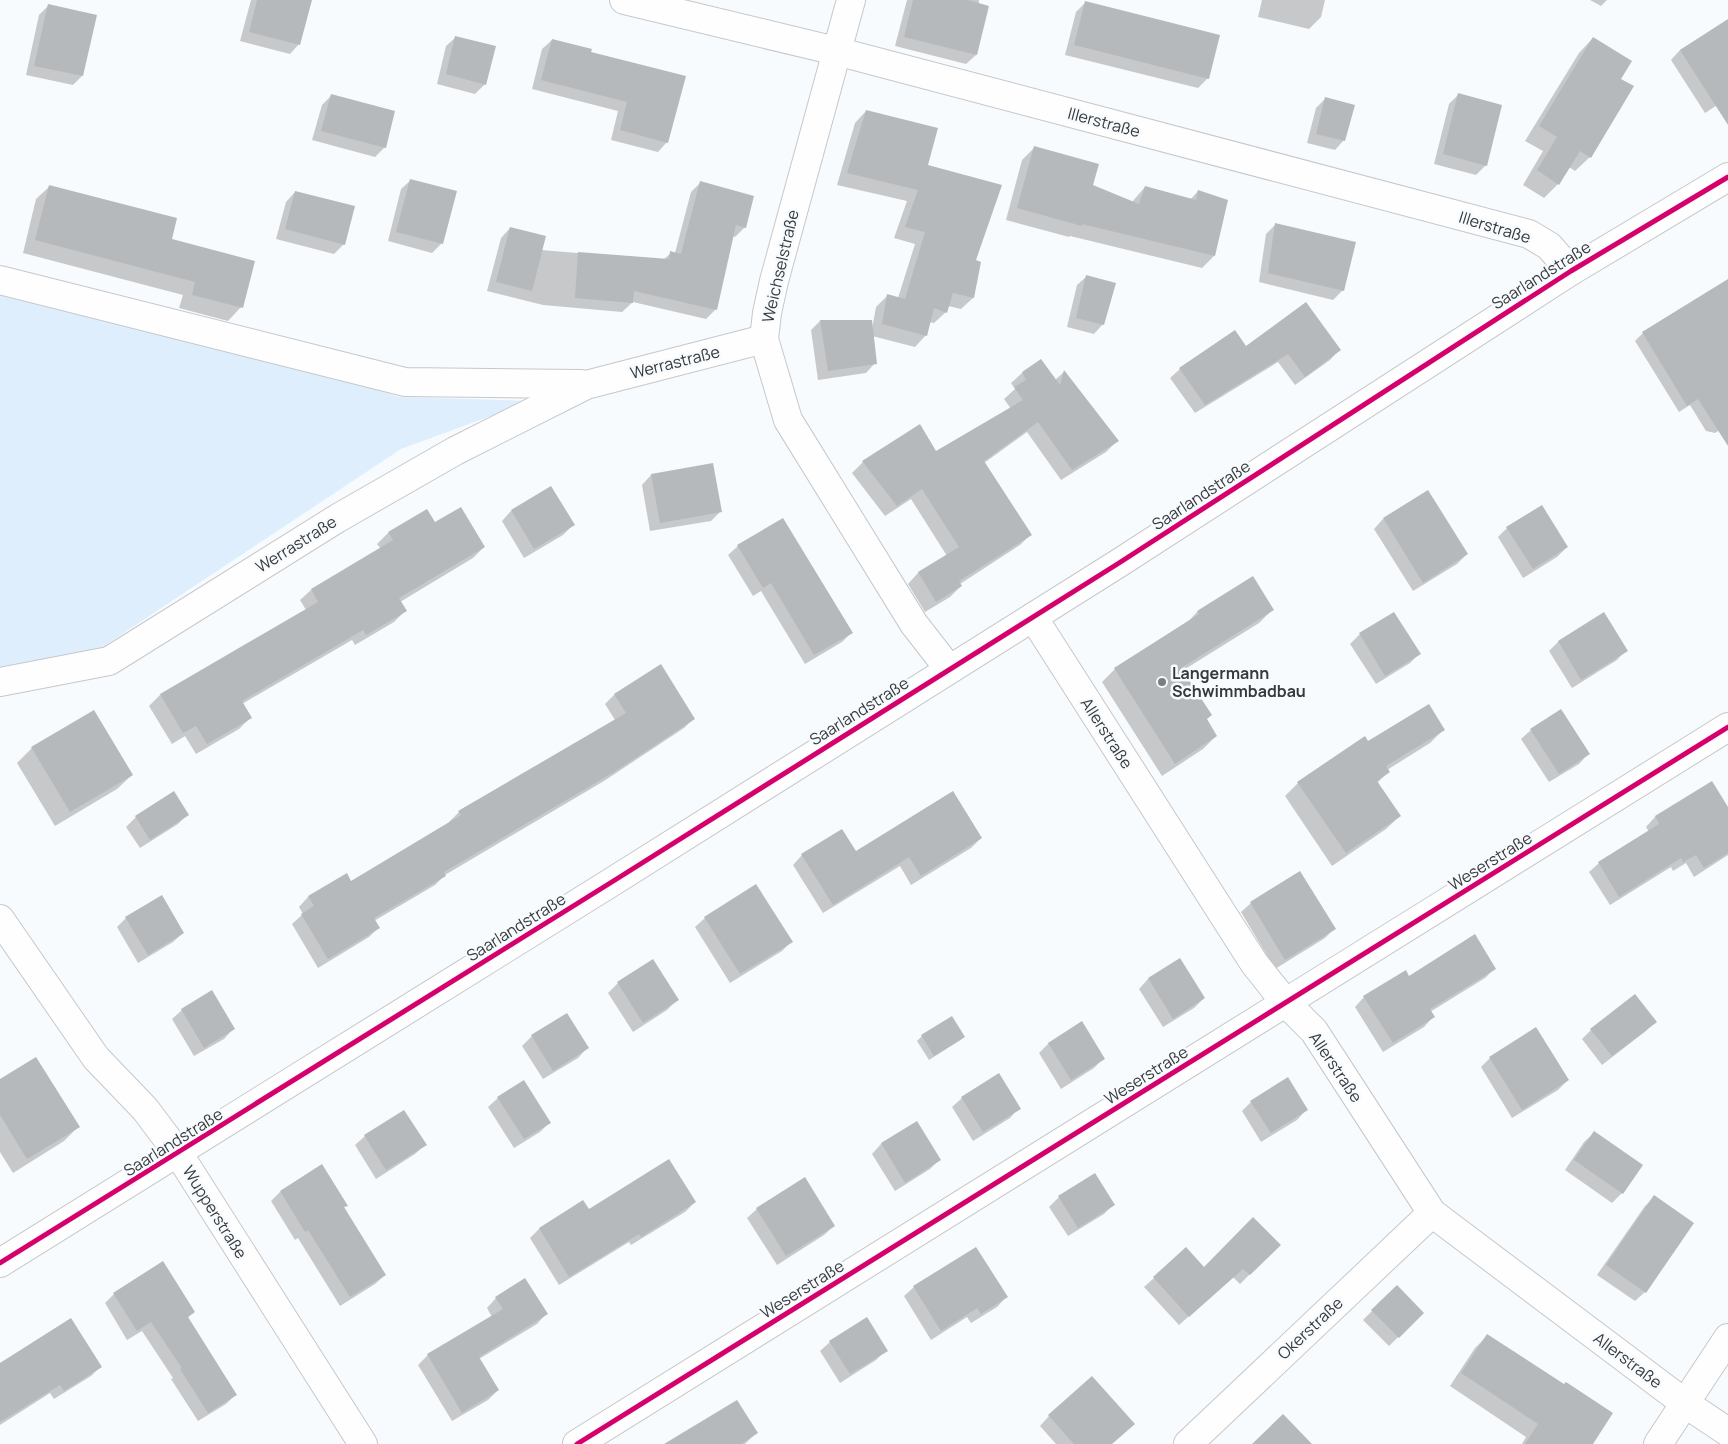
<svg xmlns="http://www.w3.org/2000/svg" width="1728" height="1444" viewBox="0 0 1728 1444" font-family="Manrope,sans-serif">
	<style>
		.green { fill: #deeefc }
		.shadow { fill: #0003 }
		.building { fill: #b6b9bb }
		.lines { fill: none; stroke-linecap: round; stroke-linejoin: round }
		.minor-casing { stroke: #c5c8cb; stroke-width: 30 }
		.tertiary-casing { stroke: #c5c8cb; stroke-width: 30 }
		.minor { stroke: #fefeff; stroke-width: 28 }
		.tertiary { stroke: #fefeff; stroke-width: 28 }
		.cycleway-casing { stroke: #f7fbfe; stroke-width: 8 }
		.cycleway { stroke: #d6006c; stroke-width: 5 }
		.poi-dot { fill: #7b7e80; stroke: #f7fbfe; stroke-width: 2 }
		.labels { text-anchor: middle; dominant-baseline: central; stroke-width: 5; stroke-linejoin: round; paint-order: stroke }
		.street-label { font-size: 16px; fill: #373a3d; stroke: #f7fbfe }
		.poi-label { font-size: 16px; font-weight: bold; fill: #373a3d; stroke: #f7fbfe; text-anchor: start }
	</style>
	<rect width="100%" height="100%" fill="#f8fbfd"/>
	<polygon class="green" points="0,293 300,365 399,397 532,401 401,449 95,652 0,677"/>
	<g class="shadow">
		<polygon points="251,0 303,0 299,44 290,54 240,41"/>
		<polygon points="907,0 979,0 976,55 966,64 895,46"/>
		<polygon points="1262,0 1325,0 1321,17 1309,29 1258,17"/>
		<polygon points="1590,0 1607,0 1601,6"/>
		<polygon points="1086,2 1208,78 1198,88 1065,55 1076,12"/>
		<polygon points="49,5 82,76 73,85 26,75 39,15"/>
		<polygon points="1722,24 1728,34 1728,98 1705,113 1671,60 1680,50"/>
		<polygon points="456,37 485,84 475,94 437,84 446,46"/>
		<polygon points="1593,38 1619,79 1590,157 1575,171 1569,167 1558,184 1544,198 1523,185 1543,151 1525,141 1579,53"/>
		<polygon points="552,40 590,53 667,142 658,152 611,140 618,111 532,89 542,49"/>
		<polygon points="1458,95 1486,165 1476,175 1434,164 1449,104"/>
		<polygon points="331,96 385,147 375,157 312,140 322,105"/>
		<polygon points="1326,98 1344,140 1335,150 1307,143 1316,108"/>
		<polygon points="866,111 926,166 975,261 973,298 961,309 948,306 946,312 934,323 929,322 926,335 915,347 872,336 875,363 866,373 818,380 811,330 820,321 872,329 876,307 888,295 898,298 915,244 894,238 907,201 837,185 855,123"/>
		<polygon points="1034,148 1092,186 1132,202 1145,187 1190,200 1198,191 1214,256 1202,268 1070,236 1069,237 1006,220 1022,160"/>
		<polygon points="411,180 442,243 432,253 388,241 401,189"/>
		<polygon points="700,183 745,227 735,237 732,236 715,310 706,319 633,302 622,312 543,305 487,291 501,238 510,228 541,250 663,260 671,253 675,253 691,192"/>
		<polygon points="50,186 241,307 228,321 179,308 183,295 23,253 36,199"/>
		<polygon points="295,192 344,244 334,254 276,239 286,202"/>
		<polygon points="1276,224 1343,290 1333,300 1259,282 1266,234"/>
		<polygon points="1087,276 1103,324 1094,334 1067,327 1077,285"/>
		<polygon points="1728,280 1728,425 1715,433 1706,431 1690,405 1679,412 1635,341 1643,333"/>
		<polygon points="1245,348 1339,350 1330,360 1295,385 1278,362 1195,413 1170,378 1180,369"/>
		<polygon points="1064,372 1117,441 1106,452 1061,480 1027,432 984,463 1031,534 1020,545 960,584 961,586 950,597 925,612 908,584 918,573 947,556 911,499 885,516 852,473 863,462 935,453 1011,409 1004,399 1015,389 1011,383 1022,373 1055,380"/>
		<polygon points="651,475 721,511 711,521 650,531 642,485"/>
		<polygon points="551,488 573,525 563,535 524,558 502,521 511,511"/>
		<polygon points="1427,492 1467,554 1457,564 1413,591 1374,529 1383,519"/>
		<polygon points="426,510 435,524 484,547 473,558 400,602 405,611 394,622 355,645 352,640 242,704 250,718 239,729 196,754 185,736 172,744 149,706 160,695 306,610 300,600 311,590 381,549 377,544 388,533"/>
		<polygon points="1507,528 1567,547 1557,557 1523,578 1498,537"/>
		<polygon points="738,546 852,632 842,642 805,664 761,591 753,596 728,555"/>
		<polygon points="1253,578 1272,610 1259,623 1182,671 1206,720 1216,736 1203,749 1162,776 1102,682 1115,669 1185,625 1197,612"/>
		<polygon points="1394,613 1419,654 1410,663 1376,684 1350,644 1360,634"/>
		<polygon points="1603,614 1626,650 1617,660 1572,688 1549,651 1558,642"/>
		<polygon points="661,666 693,719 684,728 604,781 445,875 435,885 374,921 378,928 369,937 318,968 292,924 303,914 299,907 308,897 346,875 351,882 450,823 449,822 459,812 615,720 605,704 614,695"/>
		<polygon points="94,711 132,775 117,789 55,826 17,763 32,748"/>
		<polygon points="1444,729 1430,743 1387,770 1388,772 1377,783 1400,816 1386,829 1332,866 1285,796 1298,783 1368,743"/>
		<polygon points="1531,730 1588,754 1579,764 1549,782 1521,739"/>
		<polygon points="1712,782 1728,809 1728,855 1694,877 1686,863 1673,871 1671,867 1610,905 1589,872 1599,863 1649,832 1646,827 1655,817"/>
		<polygon points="187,815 178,824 140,848 126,827 136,817"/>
		<polygon points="981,838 971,848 911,885 900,866 823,913 793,865 802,855 855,853"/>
		<polygon points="1251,903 1334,929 1325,938 1275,969 1241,912"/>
		<polygon points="126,918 183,933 173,942 138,963 117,927"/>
		<polygon points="705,918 791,942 782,951 730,983 695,927"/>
		<polygon points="1180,960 1204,998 1194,1008 1163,1027 1139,989 1148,979"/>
		<polygon points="1495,968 1485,978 1430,1012 1433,1017 1424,1027 1383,1052 1355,1007 1364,997 1409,977"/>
		<polygon points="618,983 677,1000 667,1010 633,1032 608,993"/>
		<polygon points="182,1010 233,1029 224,1039 194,1056 172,1019"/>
		<polygon points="566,1015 587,1048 578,1058 543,1079 522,1046 532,1036"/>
		<polygon points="952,1018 964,1037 959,1041 929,1060 917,1041 922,1036"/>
		<polygon points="1655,1021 1646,1031 1602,1065 1582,1039 1591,1030"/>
		<polygon points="1081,1023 1103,1059 1094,1068 1061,1089 1039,1053 1048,1044"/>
		<polygon points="1490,1058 1568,1080 1558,1090 1512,1118 1481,1067"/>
		<polygon points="998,1075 1019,1108 1010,1118 973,1141 952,1107 962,1098"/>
		<polygon points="0,1080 78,1127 64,1141 13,1173 0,1152"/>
		<polygon points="524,1082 549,1123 540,1132 514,1148 488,1107 498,1098"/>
		<polygon points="1251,1102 1306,1110 1297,1120 1261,1142 1242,1111"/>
		<polygon points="404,1111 425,1145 415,1154 376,1179 355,1145 365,1136"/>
		<polygon points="916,1123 939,1160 930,1169 895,1191 872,1154 881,1144"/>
		<polygon points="1594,1133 1641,1166 1622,1193 1612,1203 1565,1170 1584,1142"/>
		<polygon points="1095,1175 1113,1205 1104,1214 1068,1236 1049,1207 1059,1197"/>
		<polygon points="280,1192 346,1205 343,1208 385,1275 375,1284 340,1306 298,1238 295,1240 271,1201"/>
		<polygon points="1655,1197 1645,1292 1635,1301 1597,1275 1645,1206"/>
		<polygon points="695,1202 685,1212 631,1245 629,1242 559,1285 530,1238 540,1228"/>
		<polygon points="757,1209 834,1226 824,1235 777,1265 747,1218"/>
		<polygon points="1279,1245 1240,1284 1233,1277 1179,1325 1144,1287 1154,1278 1204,1269"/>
		<polygon points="1397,1286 1423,1313 1389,1346 1363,1320"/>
		<polygon points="914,1287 1006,1297 997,1307 971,1323 967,1317 931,1340 904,1296"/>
		<polygon points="114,1294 193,1312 187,1318 235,1395 226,1404 198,1421 171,1379 173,1378 142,1331 127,1340 105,1303"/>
		<polygon points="496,1298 546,1314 537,1324 479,1359 498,1390 488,1400 452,1421 418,1365 428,1355 492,1317 487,1308"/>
		<polygon points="1487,1336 1564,1386 1591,1444 1522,1444 1526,1437 1450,1386 1475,1348"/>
		<polygon points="830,1342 886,1350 876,1360 840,1383 820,1351"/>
		<polygon points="0,1364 100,1367 91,1376 54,1399 50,1393 0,1425"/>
		<polygon points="1049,1416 1111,1444 1056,1444 1040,1426"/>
		<polygon points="756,1433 745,1444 666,1444"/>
	</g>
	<g class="building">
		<polygon points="257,0 312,0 300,45 249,32"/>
		<polygon points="913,0 968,0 989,6 977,55 904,37"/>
		<polygon points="1085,1 1220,35 1209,79 1074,45"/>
		<polygon points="48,4 97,15 83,76 34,66"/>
		<polygon points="1728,19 1728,125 1680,50"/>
		<polygon points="455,36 496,46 486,85 446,74"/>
		<polygon points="1593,37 1632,61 1621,79 1634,86 1591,158 1580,151 1559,185 1537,170 1557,137 1539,126"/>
		<polygon points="552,39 592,49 591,52 686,76 668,143 620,130 627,102 541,80"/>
		<polygon points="1458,93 1502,105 1487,166 1443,154"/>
		<polygon points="331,94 395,111 386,148 321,131"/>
		<polygon points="1325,97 1355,105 1345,141 1316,134"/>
		<polygon points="866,110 938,128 928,165 1002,185 976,260 981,262 974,298 953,293 947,313 934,308 927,336 882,324 887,294 905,299 925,232 905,227 918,190 847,173"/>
		<polygon points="1034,146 1099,164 1093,185 1139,204 1145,186 1196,200 1198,190 1228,200 1215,256 1082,224 1082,226 1017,208"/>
		<polygon points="410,179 457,191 443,244 396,232"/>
		<polygon points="700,181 754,196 746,228 736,225 717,310 634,291 633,303 575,298 578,252 669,259 670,251 681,254"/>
		<polygon points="49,185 177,218 172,239 255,261 243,308 192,295 195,282 35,240"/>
		<polygon points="295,191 355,206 345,245 285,229"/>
		<polygon points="1275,223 1356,242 1344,291 1268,273"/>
		<polygon points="510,227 546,236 532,291 496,282"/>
		<polygon points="1086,275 1116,283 1104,325 1076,318"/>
		<polygon points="1728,279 1728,446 1698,399 1687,406 1642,332"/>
		<polygon points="1306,302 1341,350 1305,377 1288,354 1205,405 1179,368 1235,330 1246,346"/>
		<polygon points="820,320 872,320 877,364 828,371"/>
		<polygon points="1041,359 1060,385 1064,370 1119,441 1072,470 1038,422 984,461 1032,535 959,581 962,586 936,602 918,572 959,547 922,489 897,506 862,461 920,424 936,451 1023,400 1014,387 1026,380 1022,372"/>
		<polygon points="713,463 722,512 660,523 651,474"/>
		<polygon points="551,486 575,525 534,549 511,510"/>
		<polygon points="1428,490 1468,554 1423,583 1383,518"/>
		<polygon points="1542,505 1568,547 1533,569 1506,527"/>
		<polygon points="461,507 485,547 399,598 407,611 366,635 363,630 242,701 252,718 207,744 196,726 183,733 160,694 318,602 311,589 393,540 388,532 427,509 435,522"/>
		<polygon points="783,518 853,633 814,655 771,583 763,588 737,545"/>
		<polygon points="1253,576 1274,610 1181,668 1212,715 1207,719 1217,736 1175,764 1114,668 1199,614 1197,611"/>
		<polygon points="1394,612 1421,654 1385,676 1359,633"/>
		<polygon points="1604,612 1628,651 1581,680 1558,641"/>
		<polygon points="661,664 695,719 614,772 444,872 446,876 374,918 380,928 328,959 301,914 314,906 308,896 347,873 351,881 461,815 458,811 626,713 614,694"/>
		<polygon points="1429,704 1445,730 1386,766 1390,772 1377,781 1401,816 1346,853 1297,782 1365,736 1368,741"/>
		<polygon points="1561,709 1590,754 1559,774 1530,729"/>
		<polygon points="94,710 133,775 70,812 31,747"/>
		<polygon points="1712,781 1728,807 1728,853 1704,868 1696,855 1683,862 1681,858 1619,897 1598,862 1659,824 1655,816"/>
		<polygon points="174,791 189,815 150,840 135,816"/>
		<polygon points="953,791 982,838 921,876 909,857 833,905 801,854 842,829 856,851"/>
		<polygon points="1300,871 1336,929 1285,960 1250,902"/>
		<polygon points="756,884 793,942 740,974 704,917"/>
		<polygon points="162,895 184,933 148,955 125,917"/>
		<polygon points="1475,934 1496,969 1430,1009 1435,1017 1393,1043 1363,996 1406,970 1409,976"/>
		<polygon points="1180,958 1205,998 1173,1019 1148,978"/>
		<polygon points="653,959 679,1000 643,1023 617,982"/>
		<polygon points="212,990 235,1029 204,1048 181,1009"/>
		<polygon points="1635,994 1657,1022 1612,1056 1590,1029"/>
		<polygon points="567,1013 589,1048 553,1071 531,1035"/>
		<polygon points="952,1016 965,1037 934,1056 921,1035"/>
		<polygon points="1082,1021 1105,1059 1071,1080 1048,1043"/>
		<polygon points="1536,1027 1569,1080 1522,1110 1489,1057"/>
		<polygon points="36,1057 80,1127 27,1159 0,1115 0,1079"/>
		<polygon points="999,1073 1021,1109 983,1132 961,1097"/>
		<polygon points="1288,1077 1308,1110 1271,1133 1250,1101"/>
		<polygon points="524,1080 551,1123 524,1139 497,1097"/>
		<polygon points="404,1110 427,1145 386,1170 364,1135"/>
		<polygon points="917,1121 941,1160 905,1183 881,1143"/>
		<polygon points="1594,1131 1643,1165 1623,1194 1574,1160"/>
		<polygon points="669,1159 696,1202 641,1237 639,1234 569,1277 539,1228 583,1200 589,1209"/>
		<polygon points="322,1164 348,1206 344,1207 386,1275 350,1297 308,1230 305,1232 280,1191"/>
		<polygon points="1095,1173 1115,1205 1078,1228 1058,1196"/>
		<polygon points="805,1177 835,1226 786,1256 756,1208"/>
		<polygon points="1654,1195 1694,1223 1646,1293 1606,1265"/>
		<polygon points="1253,1217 1281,1245 1250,1275 1243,1269 1189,1317 1153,1277 1186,1247 1204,1267"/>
		<polygon points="976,1247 1008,1297 981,1314 977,1308 941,1331 913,1286"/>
		<polygon points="163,1261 195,1312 188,1317 237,1395 208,1413 180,1369 182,1368 151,1322 137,1331 113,1293"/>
		<polygon points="525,1278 548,1314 479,1357 499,1390 462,1413 427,1354 503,1309 495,1297"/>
		<polygon points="1397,1285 1424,1313 1399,1338 1371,1310"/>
		<polygon points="867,1317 888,1351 850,1374 829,1341"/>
		<polygon points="71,1318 102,1367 64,1391 60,1385 0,1422 0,1363"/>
		<polygon points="1487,1334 1564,1384 1566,1382 1613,1413 1593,1444 1525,1444 1538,1424 1461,1373"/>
		<polygon points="1092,1376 1135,1424 1112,1444 1074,1444 1048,1415"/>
		<polygon points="737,1400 758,1433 741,1444 664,1444"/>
		<polygon points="1283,1414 1312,1444 1252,1444"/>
	</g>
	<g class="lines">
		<g class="minor-casing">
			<g id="minor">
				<polyline points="624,0 836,51 1529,234 1549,246 1571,271"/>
				<polyline points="851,0 774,281 767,313 764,339 788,420 914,624 949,669"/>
				<polyline points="0,280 405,382 581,384"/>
				<polyline points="1033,617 1254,963 1285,1002 1314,1031 1432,1213 1686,1404 1728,1432"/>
				<polyline points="0,682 109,661 338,518 455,451 586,385 764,339"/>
				<polyline points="0,919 96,1058 145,1109 178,1153 363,1444"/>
				<polyline points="577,1444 1728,727"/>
				<polyline points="1188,1444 1432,1213"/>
				<polyline points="1658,1444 1728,1338"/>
			</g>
		</g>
		<g class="tertiary-casing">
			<polyline id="tertiary" points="0,1263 615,880 1119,563 1571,271 1728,177"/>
		</g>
		<use href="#minor" class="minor"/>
		<use href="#tertiary" class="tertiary"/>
		<g class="cycleway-casing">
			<g id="cycleway">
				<polyline points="0,1263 615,880 1119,563 1571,271 1728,177"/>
				<polyline points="577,1444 1728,727"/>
			</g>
		</g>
		<use href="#cycleway" class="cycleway"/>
	</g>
	<circle class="poi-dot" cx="1162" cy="682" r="5"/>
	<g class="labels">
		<g class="street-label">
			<text transform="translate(1104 122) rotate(15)">Illerstraße</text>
			<text transform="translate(1495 227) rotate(17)">Illerstraße</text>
			<text transform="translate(780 266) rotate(-77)">Weichselstraße</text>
			<text transform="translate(1541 275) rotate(-32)">Saarlandstraße</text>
			<text transform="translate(675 362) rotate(-14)">Werrastraße</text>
			<text transform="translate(1201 495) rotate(-33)">Saarlandstraße</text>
			<text transform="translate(296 544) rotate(-32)">Werrastraße</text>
			<text transform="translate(859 711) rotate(-32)">Saarlandstraße</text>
			<text transform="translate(1107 733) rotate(57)">Allerstraße</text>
			<text transform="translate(1490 861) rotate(-32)">Weserstraße</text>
			<text transform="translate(516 927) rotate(-32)">Saarlandstraße</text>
			<text transform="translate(1336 1067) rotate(56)">Allerstraße</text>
			<text transform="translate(1146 1075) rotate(-32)">Weserstraße</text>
			<text transform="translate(173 1142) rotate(-32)">Saarlandstraße</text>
			<text transform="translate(215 1212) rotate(58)">Wupperstraße</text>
			<text transform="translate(802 1289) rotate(-32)">Weserstraße</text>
			<text transform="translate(1310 1328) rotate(-43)">Okerstraße</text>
			<text transform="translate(1628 1360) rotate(37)">Allerstraße</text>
		</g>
		<g class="poi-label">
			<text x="1172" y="673">Langermann<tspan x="1172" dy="18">Schwimmbadbau</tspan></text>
		</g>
	</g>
</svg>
